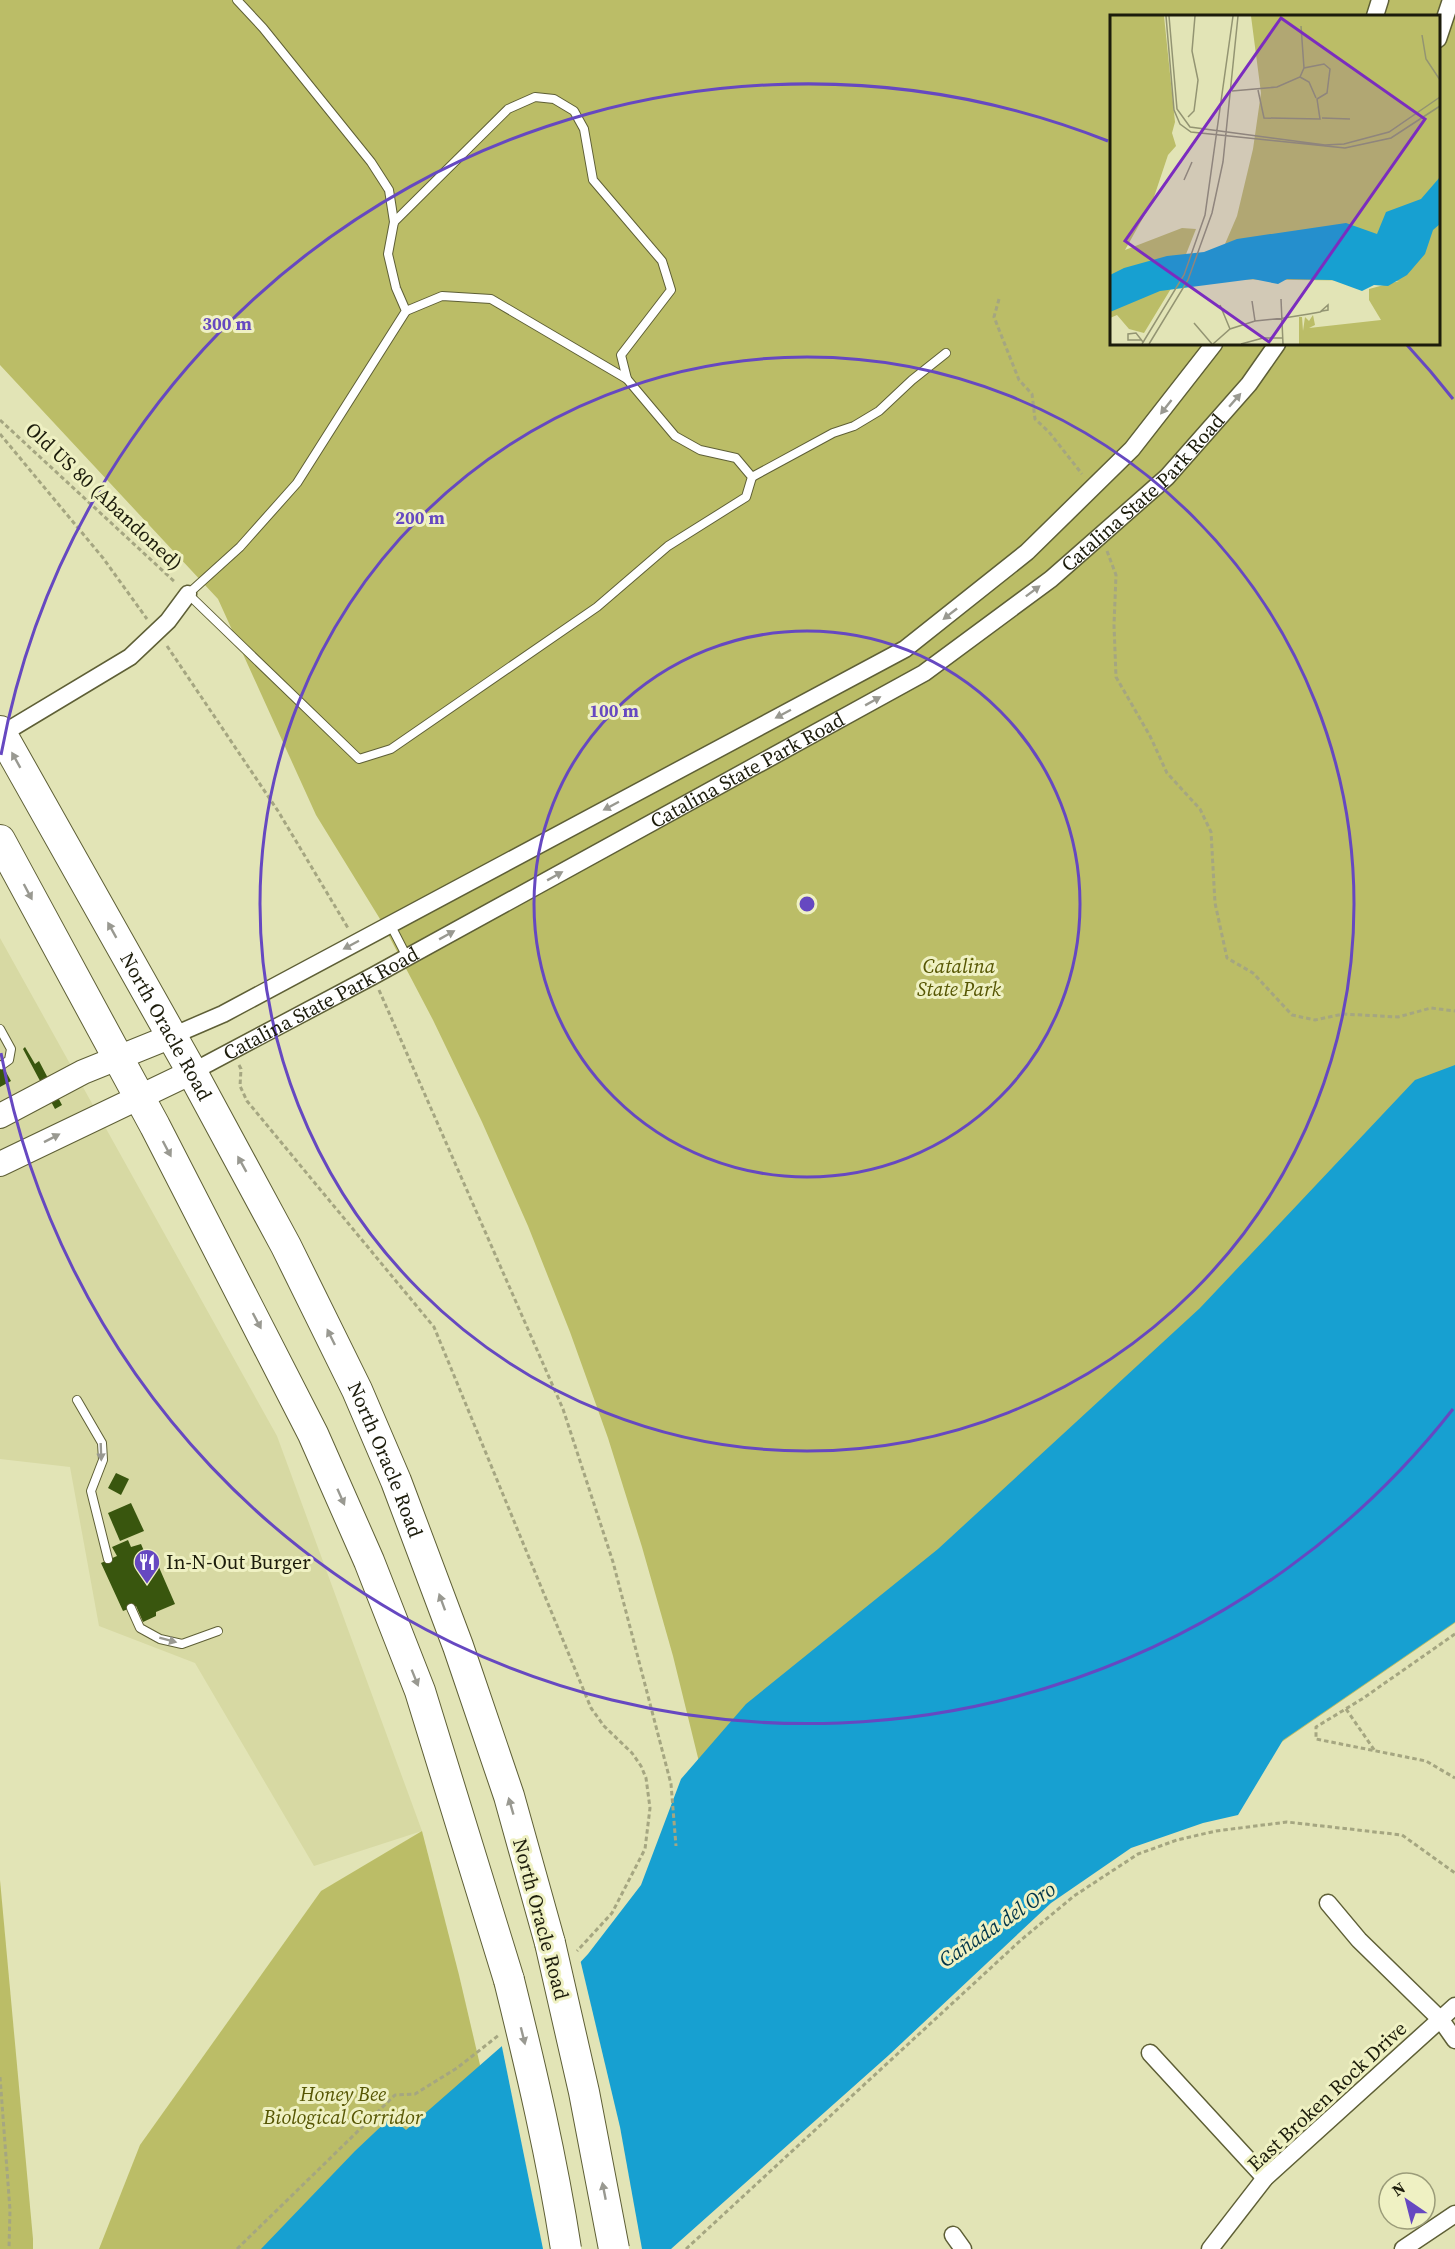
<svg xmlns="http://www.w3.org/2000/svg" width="1455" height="2249" viewBox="0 0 1455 2249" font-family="'Source Serif 4',serif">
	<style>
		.built { fill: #d7d9a3 }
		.green { fill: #bbbd67; fill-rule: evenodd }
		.water { fill: #17a0d1 }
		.pier { fill: #e2e4b6 }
		.building { fill: #39560e }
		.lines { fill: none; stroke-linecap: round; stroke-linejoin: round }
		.lane-casing { stroke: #5e5f36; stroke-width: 10 }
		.street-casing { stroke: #5e5f36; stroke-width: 19 }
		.secondary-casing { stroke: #5e5f36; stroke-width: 26 }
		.highway-casing { stroke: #5e5f36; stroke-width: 32 }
		.path { stroke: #a5a681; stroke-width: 3; stroke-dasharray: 4.5 3; stroke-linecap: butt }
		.lane { stroke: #fff; stroke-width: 8 }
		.street { stroke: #fff; stroke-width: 16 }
		.secondary { stroke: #fff; stroke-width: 24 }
		.highway { stroke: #fff; stroke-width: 30 }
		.highway-bridge-casing { stroke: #5e5f36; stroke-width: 32; stroke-linecap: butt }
		.highway-bridge { stroke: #fff; stroke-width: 30 }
		.oneway { fill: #999991 }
		.ring { fill: none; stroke: #6648c1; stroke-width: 3 }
		.labels { text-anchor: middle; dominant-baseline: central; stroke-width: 6; stroke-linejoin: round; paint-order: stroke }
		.street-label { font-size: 20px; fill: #1c1c0b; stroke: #eff1c3 }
		.park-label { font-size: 20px; font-style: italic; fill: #565603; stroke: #eff1c3 }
		.poi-label { font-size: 20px; fill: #1c1c0b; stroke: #eff1c3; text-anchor: start }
		.water-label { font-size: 21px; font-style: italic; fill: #003549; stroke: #eff1c3 }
		.inset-road { fill: none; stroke: #939472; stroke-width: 1.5 }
		.view { fill: #7b2cbf; fill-opacity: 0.15; stroke: #7b2cbf; stroke-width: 3 }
		.inset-edge { fill: none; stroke: #1c1c0b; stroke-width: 3 }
		.centre { fill: #6648c1; stroke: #eff1c3; stroke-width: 3 }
		.ring-label { font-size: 18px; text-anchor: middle; font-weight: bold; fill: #6648c1; stroke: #eff1c3; stroke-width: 6; stroke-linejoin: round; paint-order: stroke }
	</style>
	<rect width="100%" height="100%" fill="#e2e4b6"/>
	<polygon class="built" points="0,938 277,1436 422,1831 314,1866 195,1663 99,1626 70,1467 0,1459"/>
	<g class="green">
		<path d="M0,0H1455V1623L757,2102L700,1766L673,1656L642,1547L608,1438L570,1332L528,1226L482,1122L433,1020L380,919L316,815L218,599L0,365ZM1112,16H1438V344H1112Z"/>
		<polygon points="422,1831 459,1975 523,2249 99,2249 140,2145 321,1891"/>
		<polygon points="0,1880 33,2239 33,2249 0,2249"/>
	</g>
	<polygon class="water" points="1455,1065 1455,1622 1283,1740 1238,1815 1203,1823 1131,1848 1051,1903 889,2055 671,2249 261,2249 355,2151 391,2117 406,2130 502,2046 588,1954 641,1885 681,1779 746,1704 938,1549 1200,1308 1415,1080"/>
	<polygon class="pier" points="580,1959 620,2127 642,2249 543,2249 501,2042"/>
	<g class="building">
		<polygon points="25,1047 35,1064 39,1061 62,1105 55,1109 23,1049"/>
		<polygon points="0,1061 11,1081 0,1087"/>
		<polygon points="116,1473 129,1479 121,1495 108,1488"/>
		<polygon points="131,1503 144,1531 120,1541 108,1513"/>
		<polygon points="128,1540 131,1547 141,1544 144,1551 148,1550 155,1566 158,1565 175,1604 156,1612 156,1616 143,1622 136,1606 123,1611 101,1563 117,1556 112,1547"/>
	</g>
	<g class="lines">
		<g class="lane-casing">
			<g id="lane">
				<polyline points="237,0 263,28 371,162 389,190 394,222"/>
				<polygon points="535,97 554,99 574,111 584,129 593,180 662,261 671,290 621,355 627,379 675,436 700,450 736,458 752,477 746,497 668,546 597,607 391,749 359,759 188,594 240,547 297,483 406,311 396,288 388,254 394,222 508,109"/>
				<polyline points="406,311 442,296 491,299 627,379"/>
				<polyline points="752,477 833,433 854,426 879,411 912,380 946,353"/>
				<polyline points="390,924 407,957"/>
				<polyline points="0,1029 11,1049 9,1060 2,1065"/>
				<polyline points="77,1400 102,1443 103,1460 91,1491 108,1559"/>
				<polyline points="131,1608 140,1628 160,1639 182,1644 218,1631"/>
			</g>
		</g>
		<g class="street-casing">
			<g id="street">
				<polyline points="1375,16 1380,0"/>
				<polyline points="1438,39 1451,0"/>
				<polyline points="2,734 130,657 168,621 188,594"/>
				<polyline points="172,1036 223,1014 905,649 1027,552 1132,449 1214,344"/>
				<path id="s1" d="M192,1072L373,976L924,673L1051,579L1167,477L1249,384L1277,344"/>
				<polyline points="1328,1903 1359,1940 1441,2020 1455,2040"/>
				<polyline points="1150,2053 1265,2178"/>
				<polyline points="953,2235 963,2249"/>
				<polyline points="1210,2249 1265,2178 1455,2006"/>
				<polyline points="1403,2249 1455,2214"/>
			</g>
		</g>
		<g class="secondary-casing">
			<g id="secondary">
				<polyline points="0,1116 83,1072 172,1036"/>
				<polyline points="0,1164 192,1072"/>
			</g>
		</g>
		<g class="highway-casing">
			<g id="highway">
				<path id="s2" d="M0,731L192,1072L286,1246L357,1390L396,1481L458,1646L509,1796L550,1943"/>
				<polyline points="0,840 155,1126 313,1434 369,1561 420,1691 509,1980"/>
			</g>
		</g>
		<g class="path">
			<polyline points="999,299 994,317 1019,380 1032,394 1035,419 1049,432 1082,474"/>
			<polyline points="0,420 176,583"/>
			<polyline points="0,434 103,558 147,619"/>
			<polyline points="1107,551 1116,575 1114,625 1116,677 1150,736 1167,773 1200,809 1211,832 1215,903 1227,958 1253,973 1292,1015 1315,1020 1343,1014 1398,1017 1431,1008 1455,1011"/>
			<polyline points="167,646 278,811 348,928"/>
			<polyline points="379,990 563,1409 613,1562 671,1784 676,1846"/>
			<polyline points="239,1065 241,1069 240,1086 247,1101 434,1327 591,1708 604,1726 632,1753 641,1766 646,1778 650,1808 645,1849 612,1913 577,1951"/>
			<polyline points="1455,1634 1362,1699 1316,1727 1316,1739 1426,1761 1455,1778"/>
			<polyline points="1346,1709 1375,1751"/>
			<polyline points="0,2077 10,2210 9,2249"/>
			<polyline points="237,2249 395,2095 415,2094 457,2068 499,2035"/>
			<polyline points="686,2249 1021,1940 1074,1896 1138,1854 1177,1840 1216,1831 1287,1822 1402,1835 1455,1873"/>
		</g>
		<use href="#lane" class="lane"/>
		<use href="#street" class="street"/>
		<use href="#secondary" class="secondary"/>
		<use href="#highway" class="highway"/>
		<g class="highway-bridge-casing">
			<g id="highway-bridge">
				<polyline points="550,1943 584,2092 614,2249"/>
				<path d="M509,1980C531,2069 552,2158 566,2249"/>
			</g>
		</g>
		<use href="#highway-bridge" class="highway-bridge"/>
	</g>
	<defs><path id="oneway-solid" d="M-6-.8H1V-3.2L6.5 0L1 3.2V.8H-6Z" transform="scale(1.5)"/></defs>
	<g class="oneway">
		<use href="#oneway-solid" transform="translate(1235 400) rotate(-49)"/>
		<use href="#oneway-solid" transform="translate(1166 407) rotate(128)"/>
		<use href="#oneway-solid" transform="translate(1033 591) rotate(-37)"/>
		<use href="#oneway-solid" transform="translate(950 614) rotate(142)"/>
		<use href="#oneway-solid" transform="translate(873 701) rotate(-29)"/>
		<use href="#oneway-solid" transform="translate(783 714) rotate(152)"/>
		<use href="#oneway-solid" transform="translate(16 760) rotate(-119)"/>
		<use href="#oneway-solid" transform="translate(611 806) rotate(152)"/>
		<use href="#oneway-solid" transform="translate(555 876) rotate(-29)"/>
		<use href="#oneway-solid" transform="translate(28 892) rotate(62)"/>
		<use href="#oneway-solid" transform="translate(112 930) rotate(-119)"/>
		<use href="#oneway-solid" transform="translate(447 935) rotate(-29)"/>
		<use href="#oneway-solid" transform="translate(351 945) rotate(152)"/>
		<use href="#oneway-solid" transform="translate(52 1138) rotate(-27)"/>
		<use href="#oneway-solid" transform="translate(167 1149) rotate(62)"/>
		<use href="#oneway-solid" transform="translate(242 1164) rotate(-119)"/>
		<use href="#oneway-solid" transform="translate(257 1321) rotate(62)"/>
		<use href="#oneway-solid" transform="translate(331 1337) rotate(-116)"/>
		<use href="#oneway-solid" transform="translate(101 1452) rotate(88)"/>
		<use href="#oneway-solid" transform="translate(341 1497) rotate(66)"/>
		<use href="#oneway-solid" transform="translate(442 1602) rotate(-110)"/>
		<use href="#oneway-solid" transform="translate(168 1640) rotate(15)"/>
		<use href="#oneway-solid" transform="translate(415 1678) rotate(68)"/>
		<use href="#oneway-solid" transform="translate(511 1806) rotate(-106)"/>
		<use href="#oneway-solid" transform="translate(523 2036) rotate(76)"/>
		<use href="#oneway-solid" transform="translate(604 2191) rotate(-101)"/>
	</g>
	<g class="ring">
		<circle cx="807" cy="904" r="273"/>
		<circle cx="807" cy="904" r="547"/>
		<path d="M1453 1409A820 820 0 0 1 1 1053M1 755A820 820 0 0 1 1108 141M1407 345A820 820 0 0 1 1453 399"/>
	</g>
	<defs>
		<g id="restaurant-pin" transform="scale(1.35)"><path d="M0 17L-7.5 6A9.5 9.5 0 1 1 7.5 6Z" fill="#6648c1" stroke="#eff1c3"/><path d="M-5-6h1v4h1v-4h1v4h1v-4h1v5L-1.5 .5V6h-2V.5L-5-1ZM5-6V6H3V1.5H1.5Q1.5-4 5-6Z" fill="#fff"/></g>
	</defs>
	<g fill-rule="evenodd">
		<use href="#restaurant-pin" x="147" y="1562"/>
	</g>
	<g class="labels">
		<g class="street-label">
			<text stroke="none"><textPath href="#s1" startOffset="1118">Catalina State Park Road</textPath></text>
			<text transform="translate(104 496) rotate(43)">Old US 80 (Abandoned)</text>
			<text stroke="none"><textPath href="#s1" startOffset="632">Catalina State Park Road</textPath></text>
			<text stroke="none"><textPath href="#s1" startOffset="146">Catalina State Park Road</textPath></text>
			<text stroke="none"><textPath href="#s2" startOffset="339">North Oracle Road</textPath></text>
			<text stroke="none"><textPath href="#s2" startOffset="825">North Oracle Road</textPath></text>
			<text transform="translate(541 1919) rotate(75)">North Oracle Road</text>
			<text transform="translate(1327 2096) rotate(-43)">East Broken Rock Drive</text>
		</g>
		<g class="park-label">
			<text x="959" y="966">Catalina<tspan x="959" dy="23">State Park</tspan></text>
			<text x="343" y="2094">Honey Bee<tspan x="343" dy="23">Biological Corridor</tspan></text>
		</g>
		<g class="poi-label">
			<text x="166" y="1562">In-N-Out Burger</text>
		</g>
		<g class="water-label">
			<text transform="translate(997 1924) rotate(-34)">Cañada del Oro</text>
		</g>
	</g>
	<g transform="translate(1110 15)">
		<rect width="330" height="330" fill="#e2e4b6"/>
		<path d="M0,1H54L65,107L62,118L66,131L58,140L43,185L15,235L72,213L86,214L65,267L34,318L19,314L7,300L0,303ZM141,1H330V329H189V302H192L193,316L195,302L199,306L203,300L205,310L199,313L271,305L259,285V274L289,266L100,264L127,201L143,134L151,78Z" fill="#bbbd67"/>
		<path d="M330,162V209L323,215L315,239L297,260L278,271L264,270L252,276L222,265L177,264L168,269L143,264L50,276L0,297V260L14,253L57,241L94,237L127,224L236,208L267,219L276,197L311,184Z" fill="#17a0d1"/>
		<path class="inset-road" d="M56,1L64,95L70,109L81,117L235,133L281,123L330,91M59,1L67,94L80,112L215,130L234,129L279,117L330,82M191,11L194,53M312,20L316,44L330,65M190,62L199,67L206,83M122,76L167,72L190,62L194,53L214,49L220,54L217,78L207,84L210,104L154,103L148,75M78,102L84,96L88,65L82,36L85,1M212,103L240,104M74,165L82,147M171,284L173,329M142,286L145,306M110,290L120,314M84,308L102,329M31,325H18V319L26,318L33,327M32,329L74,260L95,200L123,1M39,329L78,265L102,198L113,147L128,1M103,329L120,314L145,306L174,303L199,299L210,297L212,296L218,295V290L210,297M131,329L153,323H173"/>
		<path class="view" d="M171,3L315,104L159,327L15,226Z"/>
		<rect width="330" height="330" class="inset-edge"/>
	</g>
	<circle cx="807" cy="904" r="9" class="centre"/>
	<g class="ring-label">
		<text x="227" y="330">300 m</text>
		<text x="420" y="524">200 m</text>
		<text x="614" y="717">100 m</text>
	</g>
	<g transform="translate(1407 2201) rotate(325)"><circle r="28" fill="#eff1c3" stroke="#9b9c79" stroke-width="1.5"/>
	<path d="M0-4.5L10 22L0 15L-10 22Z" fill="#6648c1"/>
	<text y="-9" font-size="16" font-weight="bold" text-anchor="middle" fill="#1c1c0b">N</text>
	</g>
</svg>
